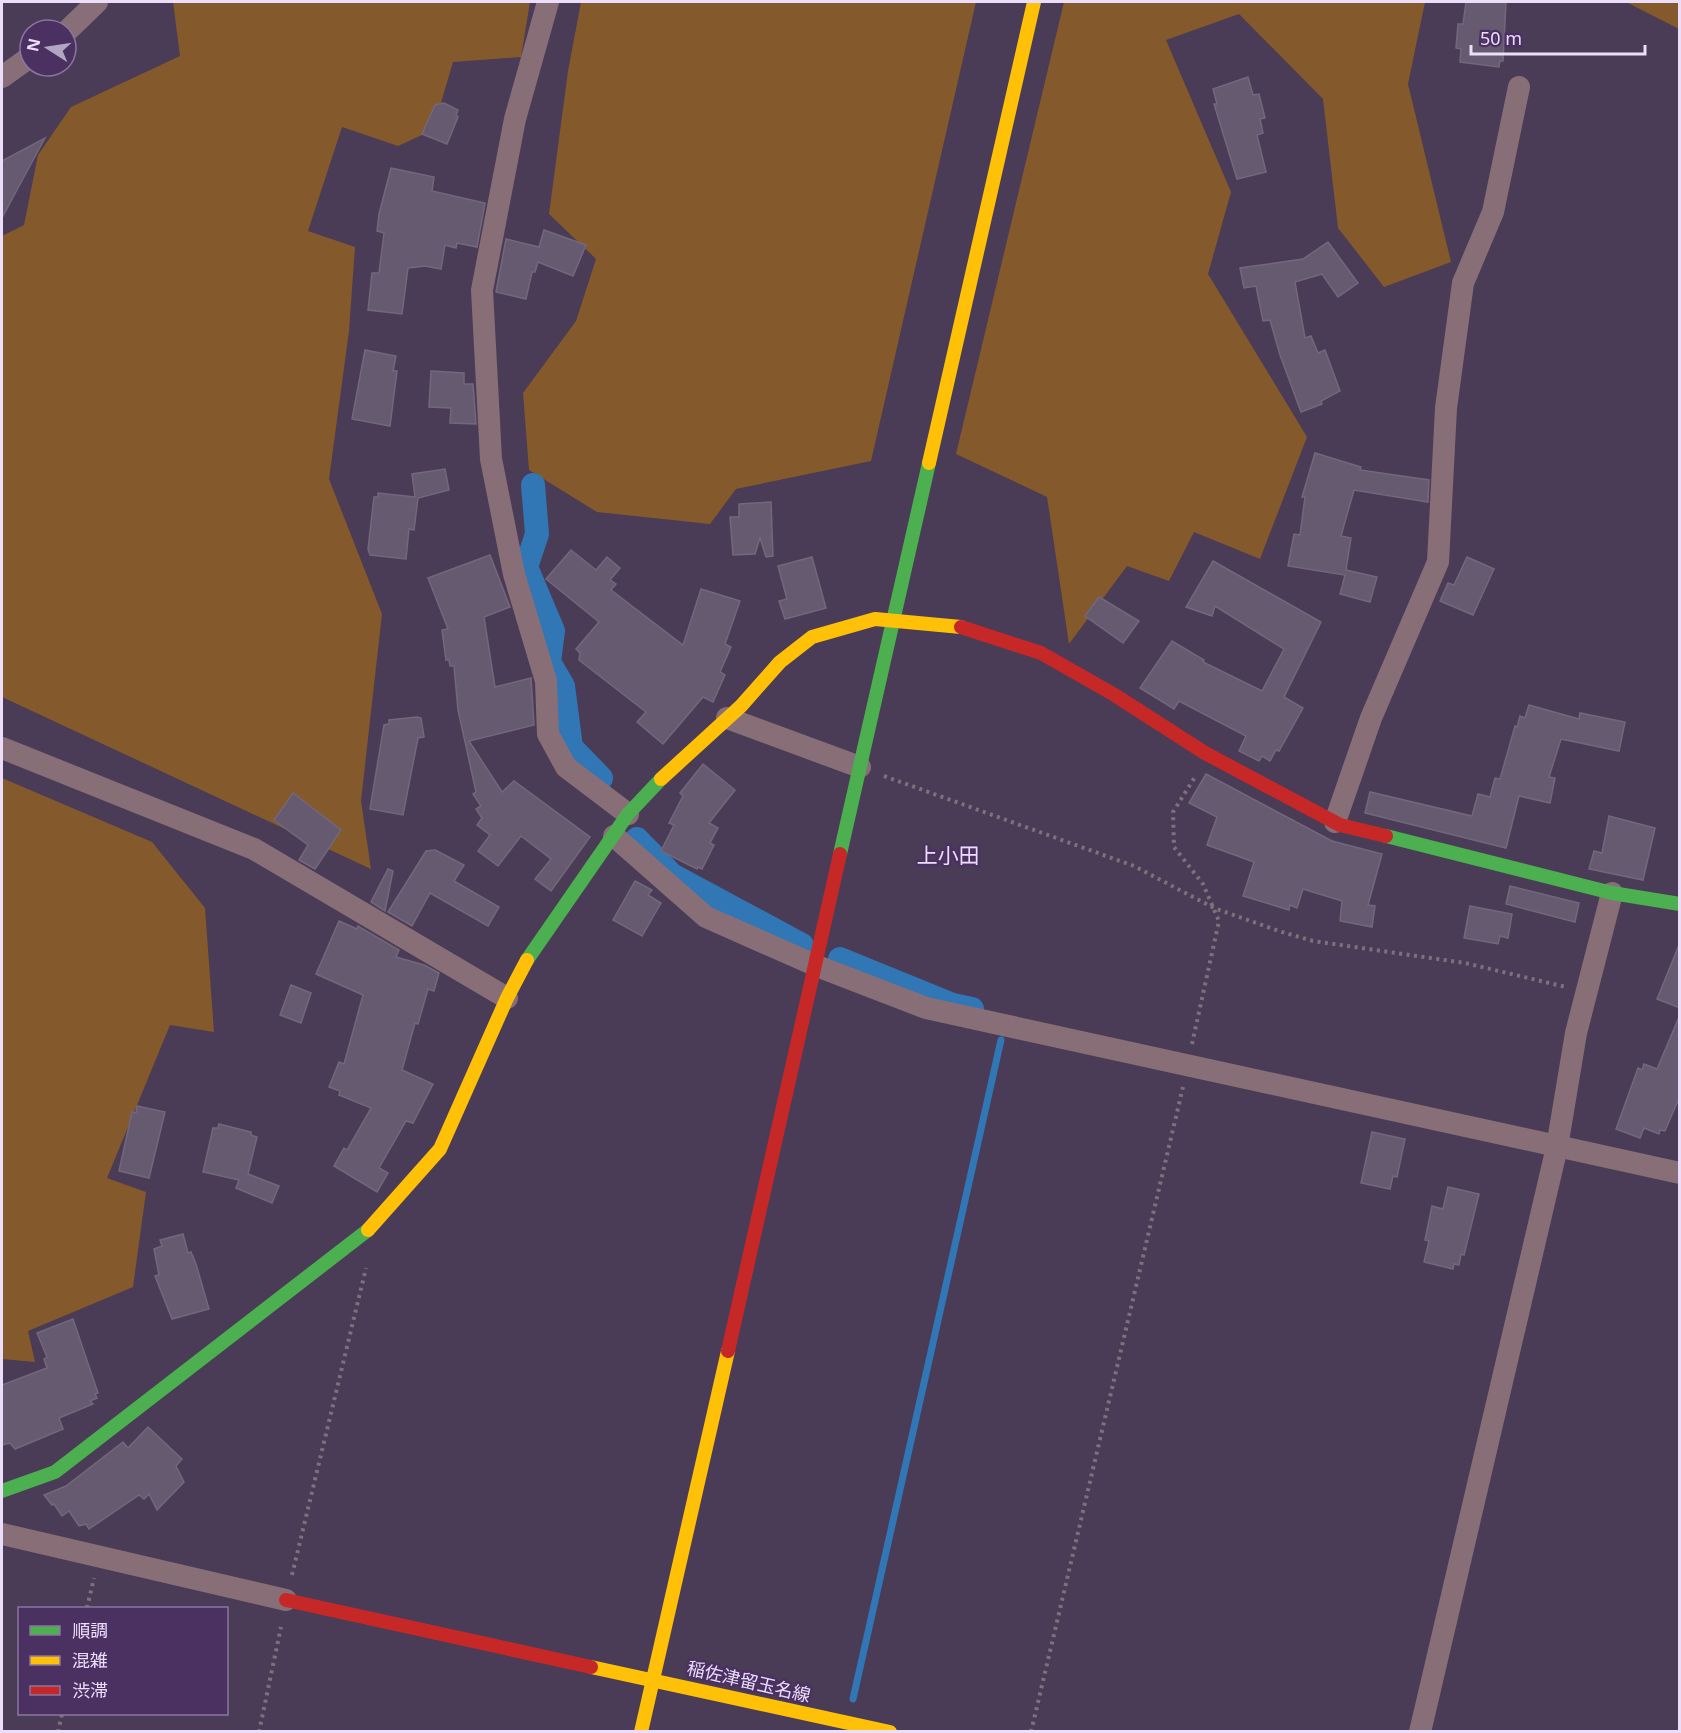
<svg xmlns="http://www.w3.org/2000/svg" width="1681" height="1733" viewBox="0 0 1681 1733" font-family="'Noto Sans','Noto Sans JP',sans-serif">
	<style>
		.forest { fill: #84592b }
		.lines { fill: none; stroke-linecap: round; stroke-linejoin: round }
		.stream { stroke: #3176b5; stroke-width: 7 }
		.canal { stroke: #3176b5; stroke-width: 24 }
		.building { fill: #665a70; stroke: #73677c; stroke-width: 1.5 }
		.path { stroke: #81707b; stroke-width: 4; stroke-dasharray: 3 4.5; stroke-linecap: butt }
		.street { stroke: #886f77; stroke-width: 22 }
		.fast { stroke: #4caf50; stroke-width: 14 }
		.slow { stroke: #ffc107; stroke-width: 14 }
		.jam { stroke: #c62828; stroke-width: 14 }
		.labels { text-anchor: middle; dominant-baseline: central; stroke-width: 5; stroke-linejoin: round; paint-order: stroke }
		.street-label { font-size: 18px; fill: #ecddfb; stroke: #4b3161 }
		.quarter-label { font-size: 21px; fill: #ecddfb; stroke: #4b3161 }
	</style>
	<rect width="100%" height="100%" fill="#4a3c56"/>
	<g class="forest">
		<polygon points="173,2 530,2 521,57 453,62 433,130 398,146 342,127 308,231 355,247 349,331 329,479 382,614 361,801 371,869 2,697 2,236 24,225 38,155 71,107 180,56"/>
		<polygon points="581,2 976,2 871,461 736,489 710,524 597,512 529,470 523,393 576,321 596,259 549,214 568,71"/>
		<polygon points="1064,2 1425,2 1408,84 1451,262 1384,287 1338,228 1323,99 1239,14 1166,40 1231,192 1208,274 1307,437 1260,559 1194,532 1169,581 1127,566 1069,644 1047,497 956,454"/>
		<polygon points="1626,2 1679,2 1679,29"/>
		<polygon points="2,778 152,842 205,908 214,1032 170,1025 107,1178 146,1192 133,1287 28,1331 35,1362 2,1359"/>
	</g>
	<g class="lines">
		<polyline class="stream" points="853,1699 1001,1040"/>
		<g class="canal">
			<polyline points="533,485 537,534 526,567 553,631 549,662 563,686 571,747 601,778"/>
			<polyline points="637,839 672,875 802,945"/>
			<polyline points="840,959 953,1005 972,1009"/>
		</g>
	</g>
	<g class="building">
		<polygon points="1466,2 1506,2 1503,61 1500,61 1499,67 1460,62 1461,49 1456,48 1458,24 1463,24"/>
		<polygon points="1248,77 1253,95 1259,94 1265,118 1260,119 1263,133 1257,135 1266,172 1237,179 1214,104 1217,104 1213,89"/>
		<polygon points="444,103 458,110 456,115 458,117 447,144 422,134 435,105"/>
		<polygon points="45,138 18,188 2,218 2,161"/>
		<polygon points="391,168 434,177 432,191 485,203 477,247 457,243 456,248 445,245 441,269 425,266 408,268 402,314 368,310 372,273 379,273 384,233 377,231 379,214"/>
		<polygon points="544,230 586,245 573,276 538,262 535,272 532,272 526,299 496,292 506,239 539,247"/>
		<polygon points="1328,242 1358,283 1338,297 1322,274 1295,282 1305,338 1311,336 1318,353 1325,350 1340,391 1321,401 1322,404 1301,412 1280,355 1270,320 1263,321 1256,286 1244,288 1240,268 1303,259"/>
		<polygon points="365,350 396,356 393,371 397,371 390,426 352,419"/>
		<polygon points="431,371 464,373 464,384 473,384 476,424 450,423 451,408 429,407"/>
		<polygon points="1315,453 1361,467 1360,470 1429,480 1428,502 1354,490 1341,536 1351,538 1346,570 1377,577 1370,602 1340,594 1345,575 1288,566 1294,534 1300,535 1305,497 1302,497"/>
		<polygon points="445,469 449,490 418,498 414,530 409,529 406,559 370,555 368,549 374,497 378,497 378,493 415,497 412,474"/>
		<polygon points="771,502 773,556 766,557 760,538 755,554 733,555 730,517 739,517 739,504"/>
		<polygon points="571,550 596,570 607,557 620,568 610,580 616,584 611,590 683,645 701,589 740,601 725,644 731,647 720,672 725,675 713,702 703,697 663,744 637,722 646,712 579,660 580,653 576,649 599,622 546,579"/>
		<polygon points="490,555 510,607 484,617 495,687 531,678 534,725 469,741 502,792 514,781 590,837 551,891 535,879 551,859 521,836 498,866 478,851 490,835 477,825 482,818 476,809 481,806 473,794 476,792 458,710 454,666 450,666 449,660 446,660 442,630 448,629 428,578"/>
		<polygon points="812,557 826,608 785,619 779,601 787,599 778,566"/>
		<polygon points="1467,557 1494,569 1473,615 1440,601 1448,583 1454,585"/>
		<polygon points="1213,561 1321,622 1284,697 1303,708 1279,751 1276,750 1270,761 1262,756 1259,761 1239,751 1246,736 1179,701 1174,709 1140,688 1172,641 1204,660 1203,662 1262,691 1284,649 1215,606 1212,616 1186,607"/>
		<polygon points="1099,597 1139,621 1123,643 1085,616"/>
		<polygon points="1529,705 1579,719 1580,713 1625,722 1619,751 1561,739 1549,777 1555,778 1550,803 1519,796 1506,848 1365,813 1370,792 1472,816 1478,794 1490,797 1495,778 1500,779 1515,726 1517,727 1520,716 1525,718"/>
		<polygon points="417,717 421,718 424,737 418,738 403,815 370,809 384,725 389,724 389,720"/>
		<polygon points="703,764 735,790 709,823 718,828 710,843 714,845 702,869 698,867 697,869 661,851 674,825 669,823 683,796 680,793"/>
		<polygon points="1206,774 1332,841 1382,854 1368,905 1375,906 1372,927 1340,921 1342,901 1303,889 1297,908 1290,905 1289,910 1243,896 1254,862 1207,845 1217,817 1189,803"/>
		<polygon points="293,793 341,830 315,869 299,860 308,845 274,820"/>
		<polygon points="1609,816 1655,828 1643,880 1589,869 1594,851 1602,853"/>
		<polygon points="435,850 464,865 454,881 499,907 488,926 430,893 412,926 388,912 426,851"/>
		<polygon points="388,869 393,871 385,911 371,902"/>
		<polygon points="635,881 652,890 648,895 661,903 642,936 613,920"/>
		<polygon points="1510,886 1579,903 1575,922 1506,904"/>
		<polygon points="1470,906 1512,914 1508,938 1500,936 1498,944 1464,938"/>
		<polygon points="339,921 357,929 358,926 399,950 396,957 424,965 439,973 434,991 428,989 418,1024 415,1023 402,1070 433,1084 413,1123 406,1121 379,1168 388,1173 377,1192 334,1166 344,1148 347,1150 371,1108 339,1095 340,1091 329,1087 339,1062 344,1064 363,995 316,974"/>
		<polygon points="1679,945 1680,945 1680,1008 1657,999"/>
		<polygon points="291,985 311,993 301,1023 280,1015"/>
		<polygon points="1679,1017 1680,1096 1665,1131 1660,1130 1659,1134 1644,1128 1640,1138 1616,1129 1638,1068 1642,1070 1644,1064 1657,1069"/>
		<polygon points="137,1106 165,1112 149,1178 119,1171 132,1112 136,1113"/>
		<polygon points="219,1124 251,1132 251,1135 257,1137 248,1174 279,1186 272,1203 236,1188 239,1180 203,1172 213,1128 218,1128"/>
		<polygon points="1372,1132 1405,1139 1397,1177 1393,1176 1390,1189 1361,1183"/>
		<polygon points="1448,1187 1479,1194 1464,1255 1461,1254 1459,1265 1454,1264 1453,1269 1424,1262 1429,1241 1425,1240 1432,1206 1443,1209"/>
		<polygon points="183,1234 188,1253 191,1252 196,1264 209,1309 172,1319 155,1276 159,1275 154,1249 162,1246 160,1240"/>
		<polygon points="73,1319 98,1393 95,1394 97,1398 90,1401 93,1404 59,1418 63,1429 15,1449 10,1443 2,1445 2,1385 47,1368 44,1359 47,1357 37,1333"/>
		<polygon points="148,1427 182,1459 176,1466 184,1482 157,1510 149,1494 144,1499 139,1495 89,1529 86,1524 79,1526 69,1511 62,1516 54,1504 52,1505 44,1495 66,1486 123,1442 128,1448"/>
	</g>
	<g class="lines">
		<g class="path">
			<polyline points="884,776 1134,866 1214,908 1282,932 1313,941 1465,963 1566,987"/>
			<polyline points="1192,1044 1219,921 1203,884 1174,847 1173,812 1195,777"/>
			<polyline points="292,1575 366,1268"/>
			<polyline points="87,1608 94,1578"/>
			<polyline points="58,1732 62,1714"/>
			<polyline points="259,1732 281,1627"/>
			<polyline points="1031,1732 1183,1087"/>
		</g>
		<g class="street">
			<polyline points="548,2 515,119 482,290 491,459 514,574 546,681 548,734 566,767 628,814"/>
			<polyline points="66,32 97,2"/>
			<polyline points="2,77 30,57"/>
			<polyline points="727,718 860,767"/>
			<polyline points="2,748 254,849 507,998"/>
			<polyline points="1335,822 1371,718 1438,562 1446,408 1463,283 1493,212 1519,87"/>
			<polyline points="614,836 706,917 817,966 926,1008 1680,1173"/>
			<polyline points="2,1534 286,1600"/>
			<polyline points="1420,1732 1557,1147 1576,1033 1612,893"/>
		</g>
		<g class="fast">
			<polyline points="1386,836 1612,893 1680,904"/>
			<polyline points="840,854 929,463"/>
			<polyline points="527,960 628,814 661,779"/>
			<polyline points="2,1491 55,1472 368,1230"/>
		</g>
		<g class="slow">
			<polyline points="929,463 1034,2"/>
			<polyline points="661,779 741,706 780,662 812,637 875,619 961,627"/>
			<polyline points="368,1230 440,1149 507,998 527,960"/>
			<polyline points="591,1667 890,1732"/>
			<polyline points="641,1732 728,1351"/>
		</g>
		<g class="jam">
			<polyline points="961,627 1041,653 1113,694 1205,753 1340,825 1386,836"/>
			<polyline points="728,1351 840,854"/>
			<polyline points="286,1600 591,1667"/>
		</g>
	</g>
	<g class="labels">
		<g class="street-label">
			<text transform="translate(749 1681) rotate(13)">稲佐津留玉名線</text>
		</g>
		<g class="quarter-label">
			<text x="948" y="855">上小田</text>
		</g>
	</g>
	<rect width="1681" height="1733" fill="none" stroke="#ecddfb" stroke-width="6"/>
	<rect x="18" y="1607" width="210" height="108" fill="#4b3161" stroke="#8b769f" stroke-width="1.5"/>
	<rect x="30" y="1626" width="30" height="9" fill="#4caf50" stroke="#8b769f" stroke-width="1.5"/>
	<text x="72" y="1637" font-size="18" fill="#ecddfb">順調</text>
	<rect x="30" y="1656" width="30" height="9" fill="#ffc107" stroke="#8b769f" stroke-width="1.5"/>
	<text x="72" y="1667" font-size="18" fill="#ecddfb">混雑</text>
	<rect x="30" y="1686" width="30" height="9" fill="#c62828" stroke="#8b769f" stroke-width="1.5"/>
	<text x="72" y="1697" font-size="18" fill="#ecddfb">渋滞</text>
	<g transform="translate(48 48) rotate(282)"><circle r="28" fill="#4b3161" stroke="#8b769f" stroke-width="1.5"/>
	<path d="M0-4.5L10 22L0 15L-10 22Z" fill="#b3a5c1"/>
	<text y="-9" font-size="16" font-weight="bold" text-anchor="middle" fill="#ecddfb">N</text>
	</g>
	<path d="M1471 45v9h174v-9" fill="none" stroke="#ecddfb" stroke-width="3"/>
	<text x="1480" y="45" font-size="18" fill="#ecddfb" stroke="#4b3161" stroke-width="4.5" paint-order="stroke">50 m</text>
</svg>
